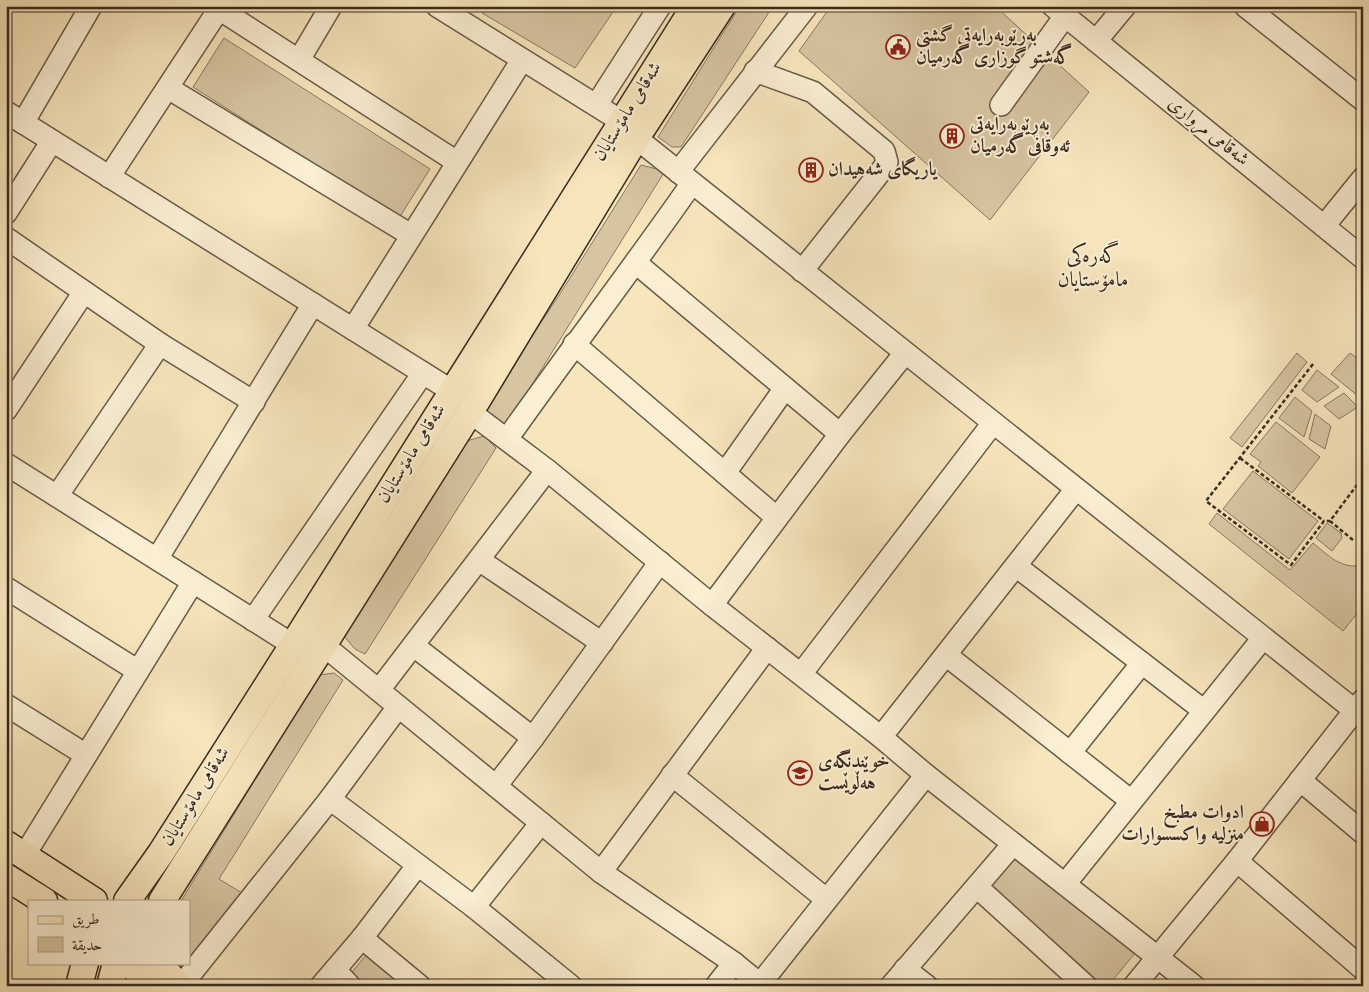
<svg xmlns="http://www.w3.org/2000/svg" width="1369" height="992" viewBox="0 0 1369 992" font-family="'Sorts Mill Goudy',Amiri,serif">
	<style>
		.green { fill: #d7c5a2; stroke: #887862 }
		.lines { fill: none; stroke-linecap: round; stroke-linejoin: round }
		.minor-casing { stroke: #685a48; stroke-width: 24 }
		.major-casing { stroke: #382b21; stroke-width: 29 }
		.path { stroke: #382b21; stroke-width: 2.5; stroke-dasharray: 4 2.5; stroke-linecap: butt }
		.minor { stroke: #faeed3; stroke-width: 21 }
		.major { stroke: #f7e5bc; stroke-width: 26 }
		.labels { text-anchor: middle; dominant-baseline: central; stroke-width: 4; stroke-linejoin: round; paint-order: stroke }
		.poi-label { font-size: 19px; font-weight: bold; fill: #382b21; stroke: #faeed3; text-anchor: start }
		.street-label { font-size: 19px; fill: #382b21; stroke: #faeed3 }
		.quarter-label { font-size: 21px; fill: #382b21; stroke: #faeed3 }
	</style>
	<rect width="100%" height="100%" fill="#f7e5bc"/>
	<filter id="stains"><feTurbulence type="fractalNoise" baseFrequency=".004" numOctaves="4"/><feColorMatrix values="0 0 0 0 .2 0 0 0 0 .09 0 0 0 0 .02 0 0 0 .5 -.17"/></filter>
	<radialGradient id="worn" r=".72"><stop offset=".6" stop-color="#630" stop-opacity="0"/><stop offset="1" stop-color="#630" stop-opacity=".3"/></radialGradient>
	<g class="green">
		<polygon points="486,6 617,6 575,68 482,13"/>
		<polygon points="740,6 773,6 681,147 672,147 658,137"/>
		<polygon points="831,6 995,6 1089,92 990,220 799,51"/>
		<polygon points="224,38 430,169 399,218 193,87"/>
		<polygon points="641,165 665,171 508,423 501,426 483,408 558,297"/>
		<polygon points="1297,353 1307,362 1242,447 1230,438"/>
		<polygon points="1350,353 1363,362 1363,400 1331,374"/>
		<polygon points="1317,370 1339,387 1317,402 1302,390"/>
		<polygon points="1344,393 1358,407 1339,419 1324,406"/>
		<polygon points="1295,397 1312,411 1304,437 1279,418"/>
		<polygon points="1315,414 1331,426 1325,449 1309,439"/>
		<polygon points="1276,422 1320,457 1292,493 1258,466 1261,462 1250,454"/>
		<polygon points="484,436 496,448 365,654 355,649 344,636 463,442"/>
		<polygon points="1253,471 1318,521 1289,559 1223,509"/>
		<path d="M1217,513L1290,570L1313,543C1328,555 1341,570 1363,565V606L1343,631L1209,524Z"/>
		<polygon points="1327,523 1341,533 1342,538 1332,551 1316,538"/>
		<polygon points="334,673 343,680 219,879 242,893 189,959 189,901 181,901 319,675"/>
		<polygon points="1018,853 1136,952 1108,986 1103,986 988,889"/>
		<polygon points="366,955 404,986 364,986 352,972"/>
	</g>
	<g class="lines">
		<g class="minor-casing">
			<g id="minor">
				<polyline points="437,6 621,121"/>
				<polyline points="1053,6 1363,258"/>
				<polyline points="1245,6 1363,100"/>
				<polyline points="219,9 457,162"/>
				<polyline points="1096,41 1125,6"/>
				<polyline points="299,60 331,6"/>
				<polyline points="755,71 813,92 884,151 887,162 885,166 802,271"/>
				<polyline points="168,88 411,235"/>
				<polyline points="597,104 660,6"/>
				<polyline points="1001,105 1065,16"/>
				<polyline points="6,112 452,391"/>
				<polyline points="23,123 91,6"/>
				<polyline points="636,138 1363,717"/>
				<polyline points="678,172 807,6"/>
				<polyline points="109,177 221,6"/>
				<polyline points="6,213 52,141"/>
				<polyline points="1324,226 1363,178"/>
				<polyline points="6,238 160,344 254,402"/>
				<polyline points="636,263 840,434"/>
				<polyline points="353,329 522,60"/>
				<polyline points="574,344 776,517"/>
				<polyline points="6,410 84,292"/>
				<polyline points="470,412 547,470 712,605 881,737 926,775 1194,986"/>
				<path d="M507,439C568,353 632,269 692,183"/>
				<polyline points="6,464 293,645"/>
				<polyline points="725,473 785,388"/>
				<polyline points="57,496 160,344"/>
				<polyline points="157,559 313,304"/>
				<polyline points="479,560 602,643"/>
				<polyline points="1016,566 1203,710"/>
				<polyline points="6,588 138,671"/>
				<polyline points="712,605 840,434 905,353"/>
				<polyline points="253,620 423,373"/>
				<polyline points="322,644 601,872 734,963 762,986"/>
				<polyline points="414,646 533,738"/>
				<polyline points="946,655 1130,800"/>
				<polyline points="801,674 993,423"/>
				<polyline points="379,690 547,470"/>
				<polyline points="6,705 86,755"/>
				<polyline points="881,737 1076,489"/>
				<polyline points="1070,753 1142,663"/>
				<polyline points="672,775 826,899"/>
				<polyline points="1300,780 1363,833"/>
				<polyline points="496,786 533,738 660,562"/>
				<polyline points="330,799 474,907 571,986"/>
				<polyline points="24,856 193,582"/>
				<polyline points="1237,861 1363,969"/>
				<polyline points="601,872 767,648"/>
				<polyline points="1065,884 1263,638"/>
				<polyline points="977,887 1086,986"/>
				<polyline points="474,907 541,823"/>
				<polyline points="362,938 420,986"/>
				<polyline points="905,969 927,986"/>
				<polyline points="335,970 350,986"/>
				<polyline points="760,984 926,775"/>
				<polyline points="181,986 330,799 398,707"/>
				<polyline points="321,986 362,938 417,866"/>
				<polyline points="716,986 734,963"/>
				<polyline points="891,986 1013,844"/>
				<polyline points="1134,986 1237,861 1363,700"/>
			</g>
		</g>
		<g class="major-casing">
			<g id="major">
				<polyline points="6,844 94,901"/>
				<polyline points="6,877 44,901"/>
				<polyline points="127,901 161,853 293,645 695,6"/>
				<polyline points="162,901 470,412 636,138 722,6"/>
				<polyline points="132,963 146,986"/>
				<polyline points="160,963 178,986"/>
				<polyline points="79,986 85,963"/>
				<polyline points="110,986 116,963"/>
			</g>
		</g>
		<g class="path">
			<polyline points="1313,364 1206,501 1291,565 1324,521 1330,521"/>
			<polyline points="1240,458 1324,521"/>
			<polyline points="1353,540 1330,521 1363,477"/>
		</g>
		<use href="#minor" class="minor"/>
		<use href="#major" class="major"/>
	</g>
	<defs>
		<g id="civic-ring" transform="scale(1.25)"><circle r="9.5" fill="#faeed3" stroke="#8f2418" stroke-width="1.5"/><path d="M-.6-6.5H3V-4.5H.6V-3L4-1V1h2V6H-6V1h2V-1L-.6-3ZM-1.2 2.5V6h2.4V2.5Z" fill="#8f2418"/></g>
		<g id="building-ring" transform="scale(1.25)"><circle r="9.5" fill="#faeed3" stroke="#8f2418" stroke-width="1.5"/><path d="M-4-6H4V6H1V3H-1V6H-4ZM-2.5-4.3h1.7v1.8h-1.7ZM.8-4.3h1.7v1.8H.8ZM-2.5-1h1.7V.8h-1.7ZM.8-1h1.7V.8H.8Z" fill="#8f2418"/></g>
		<g id="school-ring" transform="scale(1.25)"><circle r="9.5" fill="#faeed3" stroke="#8f2418" stroke-width="1.5"/><path d="M0-5L7-2L0 1L-7-2ZM-4 1L0 2.5L4 1V4Q0 6-4 4Z" fill="#8f2418"/></g>
		<g id="shop-ring" transform="scale(1.25)"><circle r="9.5" fill="#faeed3" stroke="#8f2418" stroke-width="1.5"/><path d="M-5-2.5h2.3a2.7 3.5 0 0 1 5.4 0H5L5.5 6h-11ZM-1.5-2.5h3a1.5 2.3 0 0 0-3 0Z" fill="#8f2418"/></g>
	</defs>
	<g fill-rule="evenodd">
		<use href="#civic-ring" x="898" y="47"/>
		<use href="#building-ring" x="952" y="136"/>
		<use href="#building-ring" x="811" y="170"/>
		<use href="#school-ring" x="800" y="773"/>
		<use href="#shop-ring" x="1262" y="824"/>
	</g>
	<g class="labels">
		<g class="poi-label">
			<text x="916" y="36">بەڕێوبەرایەتی گشتی<tspan x="916" dy="22">گەشتو گوزاری گەرمیان</tspan></text>
			<text x="970" y="125">بەڕێوبەرایەتی<tspan x="970" dy="22">ئەوقافی گەرمیان</tspan></text>
			<text x="828" y="170">یاریگای شەهیدان</text>
			<text x="818" y="762">خوێندنگەی<tspan x="818" dy="22">هەڵوێست</tspan></text>
			<text x="1244" y="813" text-anchor="end">ادوات مطبخ<tspan x="1244" dy="22">منزليه واكسسوارات</tspan></text>
		</g>
		<g class="street-label">
			<text transform="translate(628 112) rotate(-58)">شەقامی مامۆستایان</text>
			<text transform="translate(1208 132) rotate(39)">شەقامی مرواری</text>
			<text transform="translate(412 454) rotate(-58)">شەقامی مامۆستایان</text>
			<text transform="translate(196 797) rotate(-58)">شەقامی مامۆستایان</text>
		</g>
		<g class="quarter-label">
			<text x="1093" y="257">گەرەکی<tspan x="1093" dy="24">مامۆستایان</tspan></text>
		</g>
	</g>
	<rect width="1369" height="992" fill="none" stroke="#f7e5bc" stroke-width="25"/>
	<rect x="8" y="8" width="1354" height="977" fill="none" stroke="#382b21" stroke-width="2.5"/>
	<rect x="12" y="12" width="1344" height="967" fill="none" stroke="#382b21"/>
	<rect x="28" y="900" width="162" height="65" fill="#faeed3" stroke="#aca08c"/>
	<rect x="38" y="916" width="25" height="8" fill="#f7e5bc" stroke="#aca08c"/>
	<text x="72" y="924" font-size="15" fill="#382b21">طريق</text>
	<rect x="38" y="937" width="25" height="15" fill="#d7c5a2" stroke="#aca08c"/>
	<text x="72" y="950" font-size="15" fill="#382b21">حديقة</text>
	<rect width="100%" height="100%" filter="url(#stains)"/>
	<rect width="100%" height="100%" fill="url(#worn)"/>
</svg>
